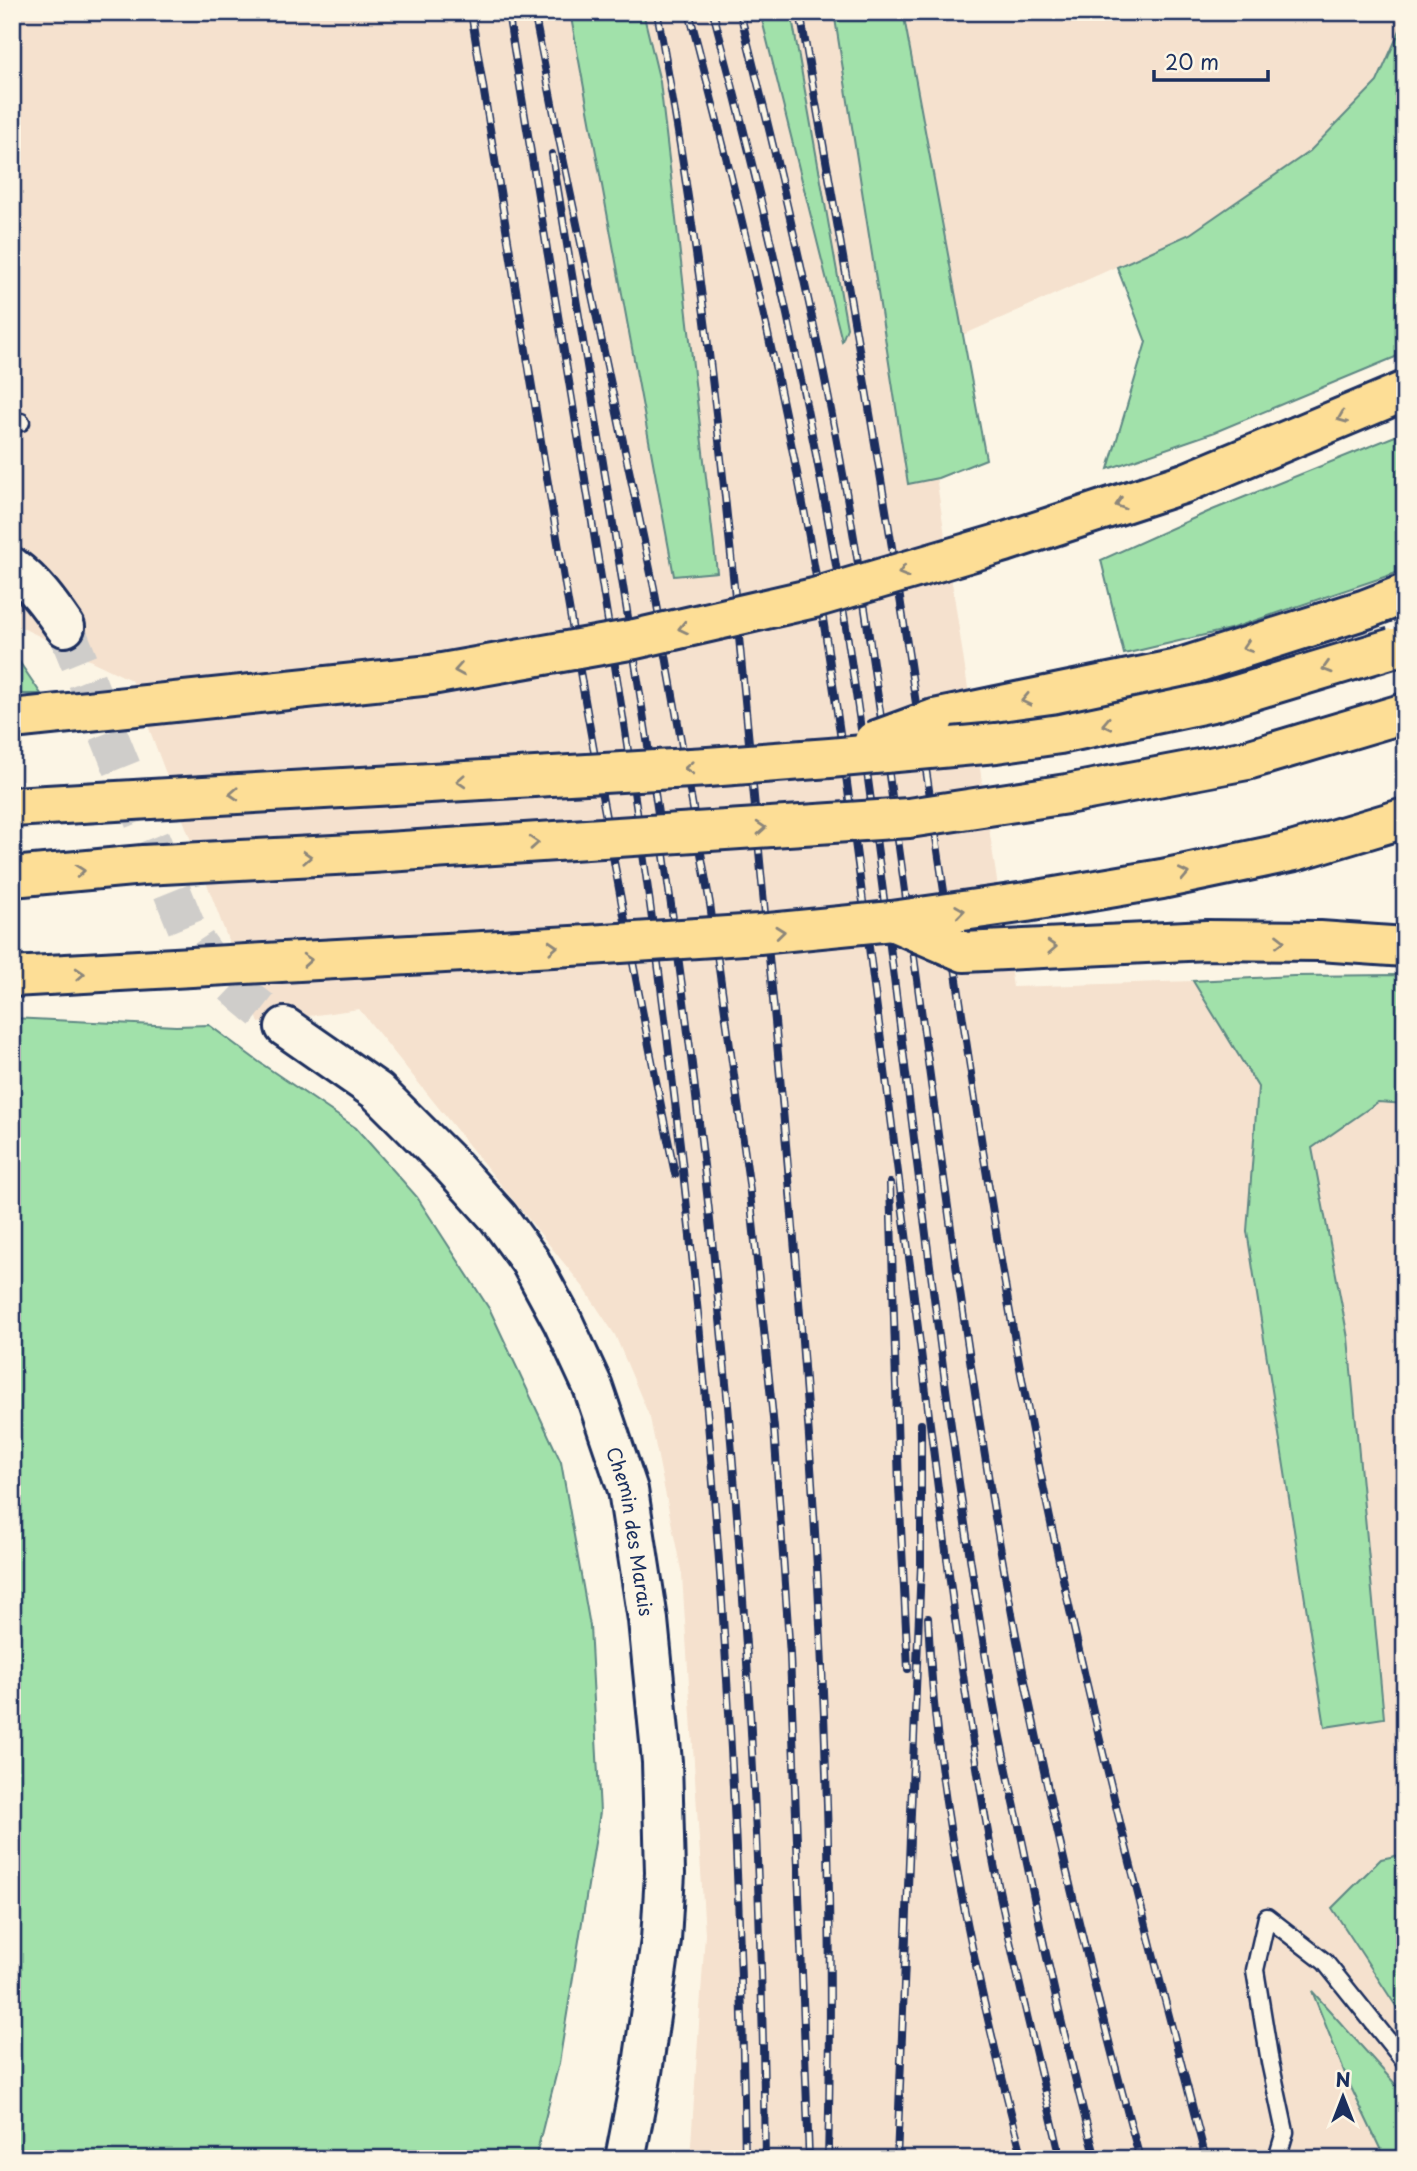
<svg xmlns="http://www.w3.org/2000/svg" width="1417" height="2171" viewBox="0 0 1417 2171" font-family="'Playpen Sans',sans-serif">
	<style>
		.built { fill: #f5e1ce }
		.green { fill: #a1e1aa; stroke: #5e8884; stroke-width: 2 }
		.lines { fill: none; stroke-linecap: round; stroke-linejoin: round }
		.tertiary-tunnel { stroke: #cfcdca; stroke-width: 38; stroke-dasharray: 38 19; stroke-linecap: butt }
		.service-casing { stroke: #1b2f5e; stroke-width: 21 }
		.tertiary-casing { stroke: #1b2f5e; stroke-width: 44 }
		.motorway-casing { stroke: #1b2f5e; stroke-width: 44 }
		.service { stroke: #fcf5e5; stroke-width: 16 }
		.tertiary { stroke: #fcf5e5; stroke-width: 38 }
		.motorway { stroke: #fdde96; stroke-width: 38 }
		.rail-casing { stroke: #1b2f5e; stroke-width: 8 }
		.rail { stroke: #fcf5e5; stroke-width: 5; stroke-dasharray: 16; stroke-linecap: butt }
		.primary-bridge-casing { stroke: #1b2f5e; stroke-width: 44; stroke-linecap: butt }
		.trunk-bridge-casing { stroke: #1b2f5e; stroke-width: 44; stroke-linecap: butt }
		.motorway-bridge-casing { stroke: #1b2f5e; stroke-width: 44; stroke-linecap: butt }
		.primary-bridge { stroke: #fdde96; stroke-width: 38 }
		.trunk-bridge { stroke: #fdde96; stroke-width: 38 }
		.motorway-bridge { stroke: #fdde96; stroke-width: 38 }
		.oneway { stroke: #8c867a }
		.labels { text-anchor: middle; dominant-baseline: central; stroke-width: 7; stroke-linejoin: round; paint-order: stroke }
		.street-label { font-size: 19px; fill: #1b2f5e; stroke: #fcf5e5 }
	</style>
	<rect width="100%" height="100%" fill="#fcf5e5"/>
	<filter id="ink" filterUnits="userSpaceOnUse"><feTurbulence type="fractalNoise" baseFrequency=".0143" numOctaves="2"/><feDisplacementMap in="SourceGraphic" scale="14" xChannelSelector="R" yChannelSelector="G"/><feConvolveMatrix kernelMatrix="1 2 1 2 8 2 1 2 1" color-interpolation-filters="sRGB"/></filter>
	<g filter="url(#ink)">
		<g class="built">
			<polygon points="12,12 866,12 1013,987 1193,981 1291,1141 1378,1102 1405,1104 1405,2159 690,2159 705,1934 682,1575 650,1418 615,1335 584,1288 359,1009 259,1023 131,680 12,623"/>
			<polygon points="898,12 1405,12 1405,19 1377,82 1310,151 1190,234 956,338"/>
		</g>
		<g class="green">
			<polygon points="570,12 643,12 660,82 717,572 674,576"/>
			<polygon points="760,12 791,12 847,328 842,341"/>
			<polygon points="834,12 903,12 986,459 938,478 908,484"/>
			<polygon points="1405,19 1405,353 1215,432 1108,469 1146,342 1117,267 1190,234 1310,151 1377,82"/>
			<polygon points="1405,432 1405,570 1230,629 1124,654 1101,560 1210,511"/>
			<polygon points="12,651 41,694 12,694"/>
			<polygon points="1395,975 1405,977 1405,1104 1378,1102 1312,1148 1348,1338 1384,1718 1325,1727 1247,1231 1258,1087 1193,981 1294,976"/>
			<polygon points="12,1018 176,1026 209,1025 259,1062 356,1128 417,1197 490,1310 561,1462 590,1626 600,1812 559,2063 535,2159 12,2159"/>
			<polygon points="1405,1854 1405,2020 1332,1908 1381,1859"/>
			<polygon points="1312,1991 1405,2095 1405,2159 1385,2159 1348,2081"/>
		</g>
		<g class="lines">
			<path class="tertiary-tunnel" d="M65,627L187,928C211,970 246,1000 285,1027"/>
			<g class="service-casing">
				<g id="service">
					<polyline points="12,424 21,422"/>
					<polyline points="1277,2159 1285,2132 1270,2062 1255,1970 1267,1917 1325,1962 1405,2062"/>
				</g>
			</g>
			<g class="tertiary-casing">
				<g id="tertiary">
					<path d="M12,567C35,584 49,604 65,627"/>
					<path id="s1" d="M285,1027L377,1091L451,1165L498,1217L530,1261L563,1322L593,1387L628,1490L648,1620L662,1762L665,1873L661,1940L642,2072L625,2159"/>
				</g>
			</g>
			<g class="motorway-casing">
				<g id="motorway">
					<polyline points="1185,483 1405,391"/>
					<polyline points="934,719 1177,669 1366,609 1405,594"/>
					<polyline points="1247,760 1405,713"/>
				</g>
			</g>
			<use href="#service" class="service"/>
			<use href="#tertiary" class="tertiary"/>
			<use href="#motorway" class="motorway"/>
			<g class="rail-casing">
				<g id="rail">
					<path d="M471,12C534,400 595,789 675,1174"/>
					<path d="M508,12C563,355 626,698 668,1043C714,1414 740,1785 745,2159"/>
					<polyline points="534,12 559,139 654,588 710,904 749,1183 774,1428 790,1655 809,2159"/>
					<path d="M657,12C711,296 734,585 761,872C802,1299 839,1729 828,2159"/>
					<path d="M689,12C744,221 794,430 827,644C856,835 879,1027 904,1219C931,1422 952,1626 987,1827C1007,1939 1035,2048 1061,2159"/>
					<path d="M713,12C768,217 815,424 847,634C900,981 931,1331 989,1677C998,1735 1012,1792 1024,1849C1045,1953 1068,2056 1096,2159"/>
					<path d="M740,12C784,186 825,361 854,538C911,896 947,1257 1012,1614C1046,1797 1091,1978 1140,2159"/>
					<path d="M800,12C839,236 880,459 913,684C946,897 974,1112 1012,1324C1062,1606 1134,1882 1206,2159"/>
					<path d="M552,154C607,487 665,821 703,1157C741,1490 761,1824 765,2159"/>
					<polyline points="890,1183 899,1487 908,1669"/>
					<path d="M928,1618C936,1801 976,1982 1023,2159"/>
					<polyline points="897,2159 921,1565 921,1424"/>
				</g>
			</g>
			<use href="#rail" class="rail"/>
			<g class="primary-bridge-casing">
				<polyline id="primary-bridge" points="892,921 964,952 1207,940 1320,941 1405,947"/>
			</g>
			<g class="trunk-bridge-casing">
				<polyline id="trunk-bridge" points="892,921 1026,902 1162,879 1295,851 1405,818"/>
			</g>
			<g class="motorway-bridge-casing">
				<g id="motorway-bridge">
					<polyline points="12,719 431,675 635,639 814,598 1005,542 1185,483"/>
					<polyline points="874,741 934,719"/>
					<polyline points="12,807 708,767 830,758 996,743 1060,734 1217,701 1393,648"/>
					<polyline points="12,877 143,865 372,853 909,818 1067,794 1247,760"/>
					<polyline points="12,977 589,945 759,934 892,921"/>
				</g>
			</g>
			<use href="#primary-bridge" class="primary-bridge"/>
			<use href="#trunk-bridge" class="trunk-bridge"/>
			<use href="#motorway-bridge" class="motorway-bridge"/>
		</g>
		<defs><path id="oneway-chevron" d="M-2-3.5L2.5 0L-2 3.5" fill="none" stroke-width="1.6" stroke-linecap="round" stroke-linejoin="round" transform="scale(1.75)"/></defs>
		<g class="oneway">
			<use href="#oneway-chevron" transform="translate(1342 418) rotate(158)"/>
			<use href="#oneway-chevron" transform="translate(1120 504) rotate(162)"/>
			<use href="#oneway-chevron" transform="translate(903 572) rotate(164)"/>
			<use href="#oneway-chevron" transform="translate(683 628) rotate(167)"/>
			<use href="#oneway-chevron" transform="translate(1247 647) rotate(162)"/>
			<use href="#oneway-chevron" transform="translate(1327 668) rotate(163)"/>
			<use href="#oneway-chevron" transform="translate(459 670) rotate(170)"/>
			<use href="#oneway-chevron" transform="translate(1026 700) rotate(168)"/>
			<use href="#oneway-chevron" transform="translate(1107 724) rotate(168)"/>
			<use href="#oneway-chevron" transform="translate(689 768) rotate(177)"/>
			<use href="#oneway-chevron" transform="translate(461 781) rotate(177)"/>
			<use href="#oneway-chevron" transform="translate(234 794) rotate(177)"/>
			<use href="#oneway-chevron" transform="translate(761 828) rotate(-4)"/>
			<use href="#oneway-chevron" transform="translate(534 843) rotate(-4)"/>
			<use href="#oneway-chevron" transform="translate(307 857) rotate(-3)"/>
			<use href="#oneway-chevron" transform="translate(80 871) rotate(-5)"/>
			<use href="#oneway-chevron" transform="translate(1184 874) rotate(-12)"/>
			<use href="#oneway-chevron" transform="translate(960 911) rotate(-8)"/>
			<use href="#oneway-chevron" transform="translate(780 932) rotate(-6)"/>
			<use href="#oneway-chevron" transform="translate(1280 941)"/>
			<use href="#oneway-chevron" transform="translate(553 947) rotate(-3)"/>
			<use href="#oneway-chevron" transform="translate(1052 947) rotate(-3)"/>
			<use href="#oneway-chevron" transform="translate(307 960) rotate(-4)"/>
			<use href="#oneway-chevron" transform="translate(80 974) rotate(-3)"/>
		</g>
	</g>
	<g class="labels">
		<g class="street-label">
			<text stroke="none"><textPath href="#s1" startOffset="632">Chemin des Marais</textPath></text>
		</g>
	</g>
	<rect width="1417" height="2171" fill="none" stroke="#fcf5e5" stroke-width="42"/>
	<rect x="21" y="21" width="1375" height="2129" fill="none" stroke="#1b2f5e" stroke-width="2.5" filter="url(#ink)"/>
	<g transform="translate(1343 2097)" stroke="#fcf5e5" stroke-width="5" paint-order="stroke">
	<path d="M0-5L12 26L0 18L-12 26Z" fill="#1b2f5e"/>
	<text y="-10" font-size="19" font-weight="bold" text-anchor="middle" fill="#1b2f5e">N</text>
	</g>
	<path d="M1154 70v10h114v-10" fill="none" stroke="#1b2f5e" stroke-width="3.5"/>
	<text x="1165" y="70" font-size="21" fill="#1b2f5e" stroke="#fcf5e5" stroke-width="5" paint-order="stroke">20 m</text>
</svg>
